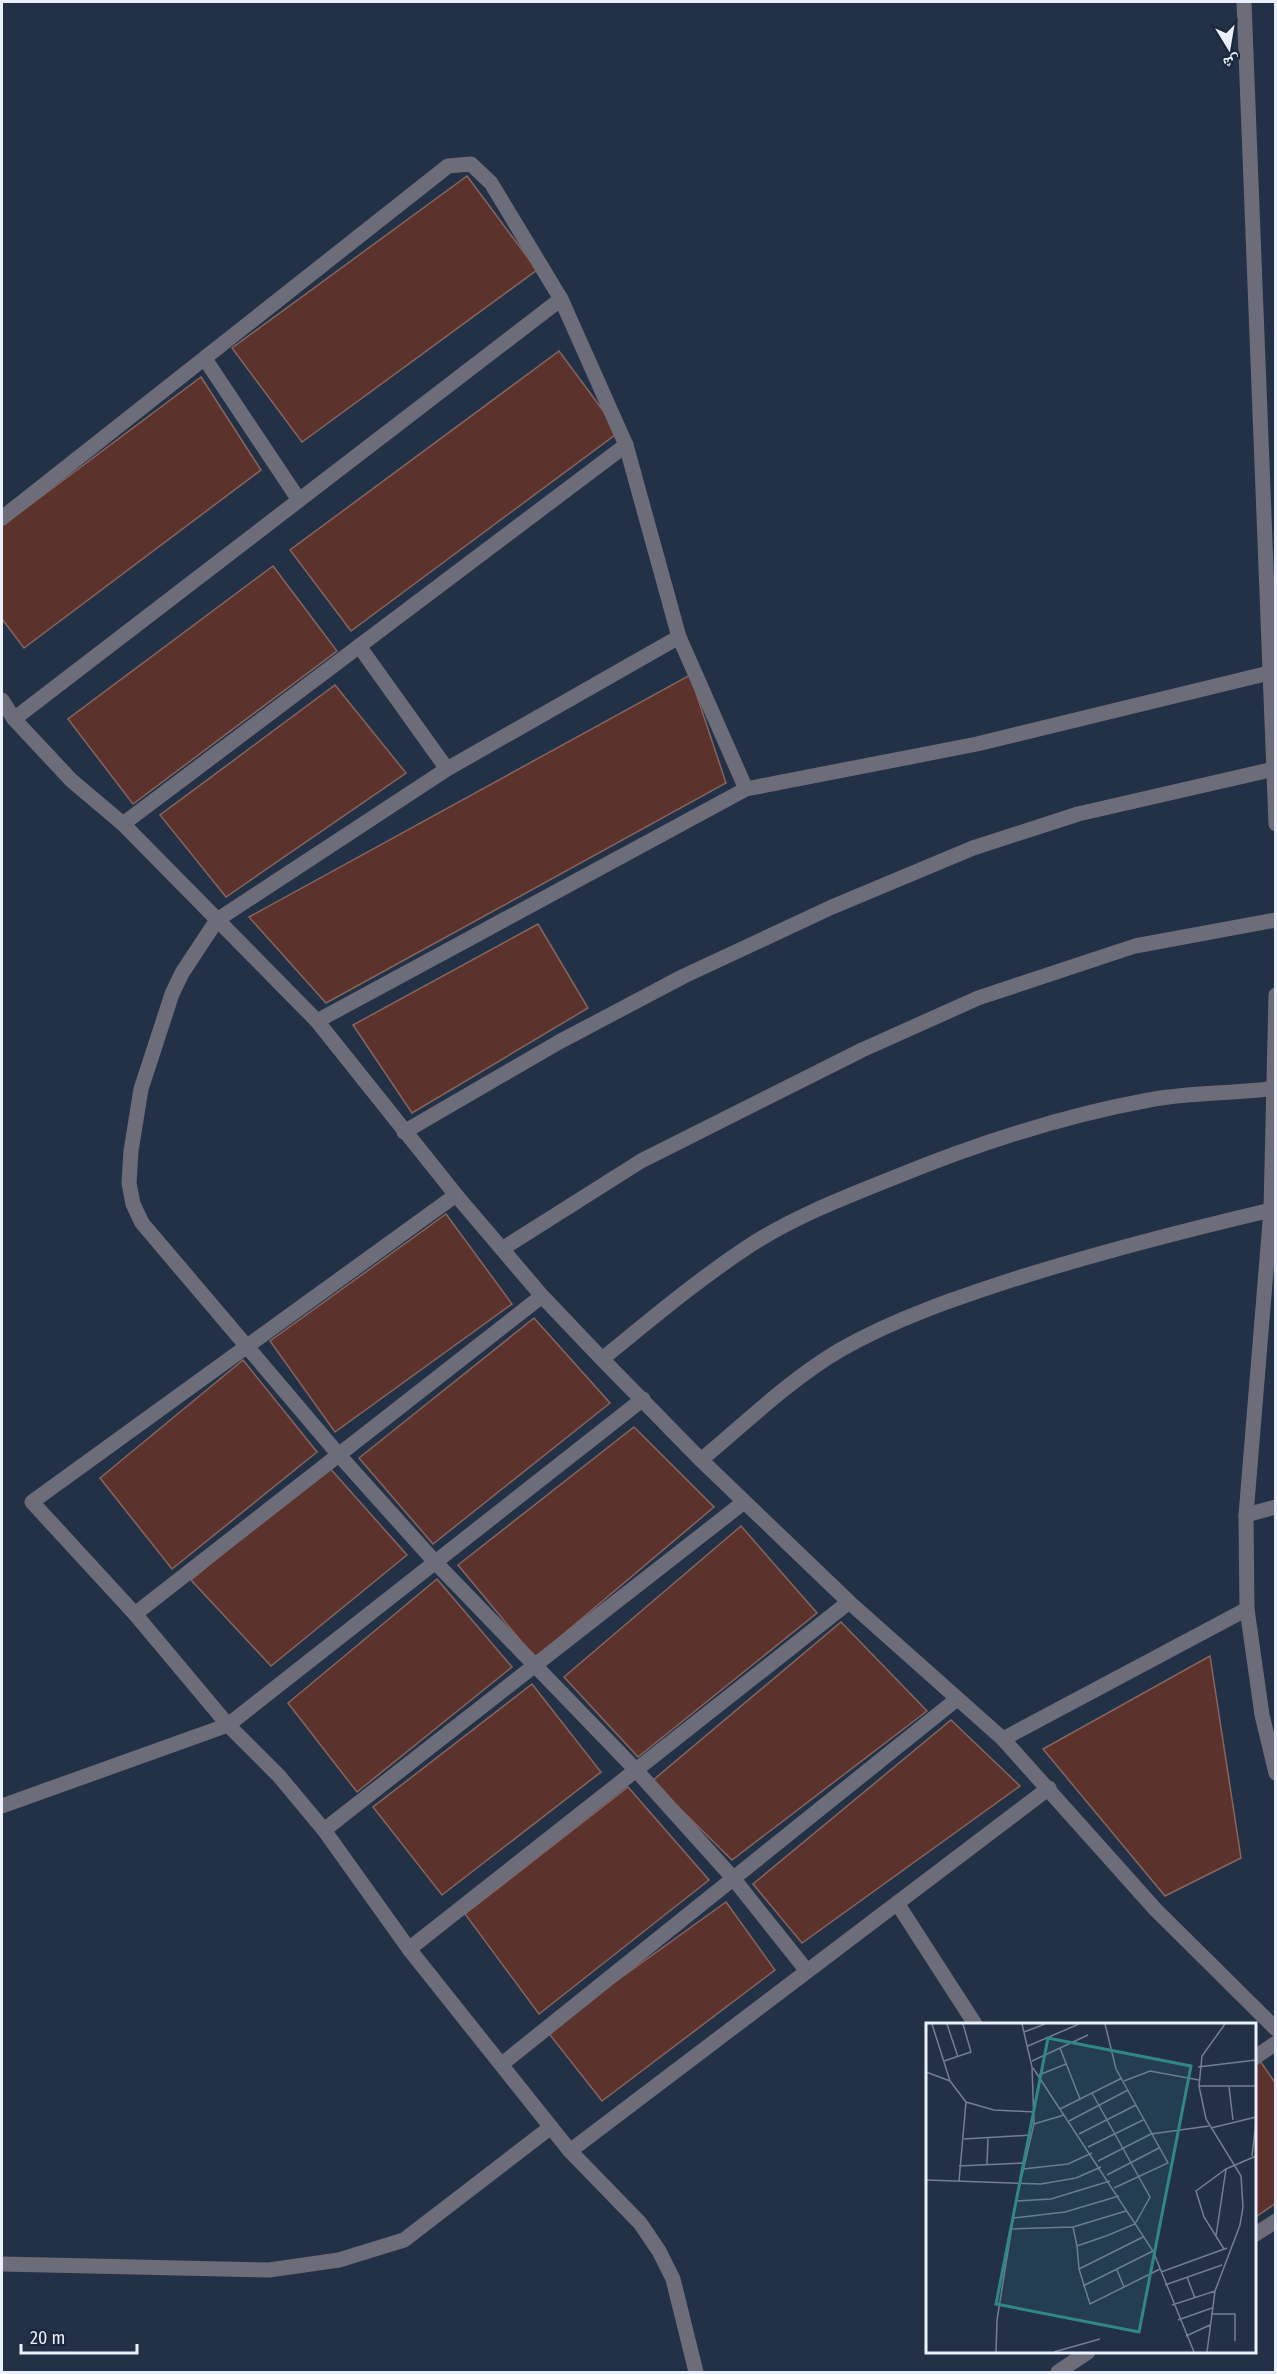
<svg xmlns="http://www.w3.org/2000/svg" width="1277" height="2374" viewBox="0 0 1277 2374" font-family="'Fira Sans Condensed','Noto Naskh Arabic',sans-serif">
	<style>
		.building { fill: #5c332c; stroke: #86655f; stroke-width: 1.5 }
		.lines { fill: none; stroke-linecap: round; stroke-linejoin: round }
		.minor { stroke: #6d6d79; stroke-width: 15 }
		.inset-road { fill: none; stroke: #737e90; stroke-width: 1.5 }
		.view { fill: #308883; fill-opacity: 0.15; stroke: #308883; stroke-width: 3 }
		.inset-edge { fill: none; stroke: #eaf1fd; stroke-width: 3 }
	</style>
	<rect width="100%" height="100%" fill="#233147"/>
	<g class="building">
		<polygon points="467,176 537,270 302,442 232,348"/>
		<polygon points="559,351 619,432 351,631 290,550"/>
		<polygon points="201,377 261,470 24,648 2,619 2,526"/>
		<polygon points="273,566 337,651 133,804 68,719"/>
		<polygon points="690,675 726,783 326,1003 249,917"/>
		<polygon points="335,685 406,773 226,897 160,815"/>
		<polygon points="538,924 588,1008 412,1113 353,1025"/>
		<polygon points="446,1214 512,1304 335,1432 270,1341"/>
		<polygon points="534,1318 610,1403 433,1544 359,1458"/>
		<polygon points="243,1360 317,1452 172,1569 100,1478"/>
		<polygon points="634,1427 714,1507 535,1658 458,1565"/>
		<polygon points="328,1466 407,1555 271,1666 191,1580"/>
		<polygon points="741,1526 817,1613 638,1757 564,1677"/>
		<polygon points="437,1579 512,1667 357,1792 288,1703"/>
		<polygon points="841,1622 927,1711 732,1860 652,1781"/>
		<polygon points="1210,1656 1241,1858 1165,1896 1043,1749"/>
		<polygon points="532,1684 601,1772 442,1895 373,1807"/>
		<polygon points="951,1720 1020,1786 802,1943 753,1884"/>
		<polygon points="628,1787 709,1880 539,2014 465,1914"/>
		<polygon points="726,1902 775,1970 602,2101 547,2031"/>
		<polygon points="1258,2058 1276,2084 1276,2203 1254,2218 1254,2061"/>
	</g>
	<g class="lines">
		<g class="minor">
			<polyline points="1244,2 1276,824"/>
			<polyline points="205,359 299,500"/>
			<polyline points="2,518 448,166 471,164 491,183 561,299 626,445 679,637"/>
			<polyline points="359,646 447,769"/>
			<polyline points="2,700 14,719 71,780 123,824 317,1021 456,1195 542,1296 602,1359 701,1460 849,1602 1003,1739 1155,1909 1276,2029"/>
			<polyline points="14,719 561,299"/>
			<polyline points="746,789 679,637 447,769 217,920 182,973 172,994 141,1089 131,1151 129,1183 133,1204 142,1223 339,1455 435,1562 636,1770 733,1878 807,1971"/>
			<polyline points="123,824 626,445"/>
			<polyline points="1276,995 1271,1210 1246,1515 1247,1609 1262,1715 1276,1773"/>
			<polyline points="317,1021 746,789 977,744 1269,673"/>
			<polyline points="404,1132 559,1042 684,976 832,907 973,848 1078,814 1274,769"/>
			<polyline points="456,1195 32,1502 135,1614 228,1725 279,1776 324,1830 409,1949 570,2151 640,2223 659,2251 673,2279 696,2372"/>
			<polyline points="502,1249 641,1161 862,1050 978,998 1135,946 1276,920"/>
			<path d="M602,1359C649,1321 695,1282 746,1248C791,1218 843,1198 893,1178C976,1144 1061,1116 1149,1100C1191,1092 1234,1094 1276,1088"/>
			<path d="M701,1460C744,1424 792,1378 840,1350C896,1318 959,1297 1021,1277C1104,1251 1186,1230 1271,1210"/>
			<polyline points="1246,1515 1276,1507"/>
			<polyline points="135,1614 542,1296"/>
			<polyline points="1003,1739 1247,1609"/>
			<polyline points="2,1806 228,1725 643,1399"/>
			<polyline points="324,1830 744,1502"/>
			<polyline points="897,1903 975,2024"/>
			<polyline points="409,1949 849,1602"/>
			<polyline points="1254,2058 1276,2043"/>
			<polyline points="502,2064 957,1699"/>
			<polyline points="570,2151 1049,1788"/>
			<polyline points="1254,2235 1276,2221"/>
			<polyline points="2,2264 269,2270 339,2260 404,2240 551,2127"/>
			<polyline points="1058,2372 1088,2352"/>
		</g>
	</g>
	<g transform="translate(926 2023)">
		<rect width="330" height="330" fill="#233147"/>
		<path class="inset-road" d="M6,1L24,58M21,1L32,34M179,1L190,46L242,140L188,165M98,9L119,1M102,23L153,1M134,25L154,76M18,38L45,29L37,1M106,38L162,12M272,44L330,37M107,45L227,228L268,329M0,49L24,58L40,79L68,87L109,89M113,52L140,41M198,58L224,48L273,57M273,63H330M303,64L307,97M134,86L196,55M143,98L202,67M108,101L138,92M285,105L330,94M153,111L210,82M38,116L106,112M162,124L217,97M326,133L330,99M172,138L225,111L283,103M61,141L62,115M33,143L98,140M97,146L142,141L166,130M181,152L233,125M0,157L115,161L150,155L175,144M33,158L40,79M90,178L125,176L184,158M87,195L139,189L193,173M147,204L151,223L180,213L209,201L224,174L166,70M85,206L147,204L200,188M290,213L300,146M151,223L153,246L164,281L234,246M298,226L278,194L270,168L300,146L330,133M153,246L217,214M191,247L198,264M235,249L301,225M261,254L269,275M239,262L296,242M157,263L227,228M289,268L314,202L317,184L315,153L280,96L273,63L276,33L299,1M246,282L289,268L281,329M285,291H309V318M252,297L286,285M260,313L284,302M70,329L71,297L90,178L108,101L106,44L96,1M128,329L174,316"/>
		<path class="view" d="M122,15L265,43L213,309L70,281Z"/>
		<rect width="330" height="330" class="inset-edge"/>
	</g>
	<rect width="1277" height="2374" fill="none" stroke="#eaf1fd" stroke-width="6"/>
	<g transform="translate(1229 48) rotate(169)" stroke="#1a273c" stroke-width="4.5" paint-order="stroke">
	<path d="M0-4.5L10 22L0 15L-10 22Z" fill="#eaf1fd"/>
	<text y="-9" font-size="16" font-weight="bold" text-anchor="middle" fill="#eaf1fd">ش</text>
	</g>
	<path d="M21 2344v9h116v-9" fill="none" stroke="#eaf1fd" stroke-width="3"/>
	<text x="30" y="2344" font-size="18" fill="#eaf1fd" stroke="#1a273c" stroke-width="4.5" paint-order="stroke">20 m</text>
</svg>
